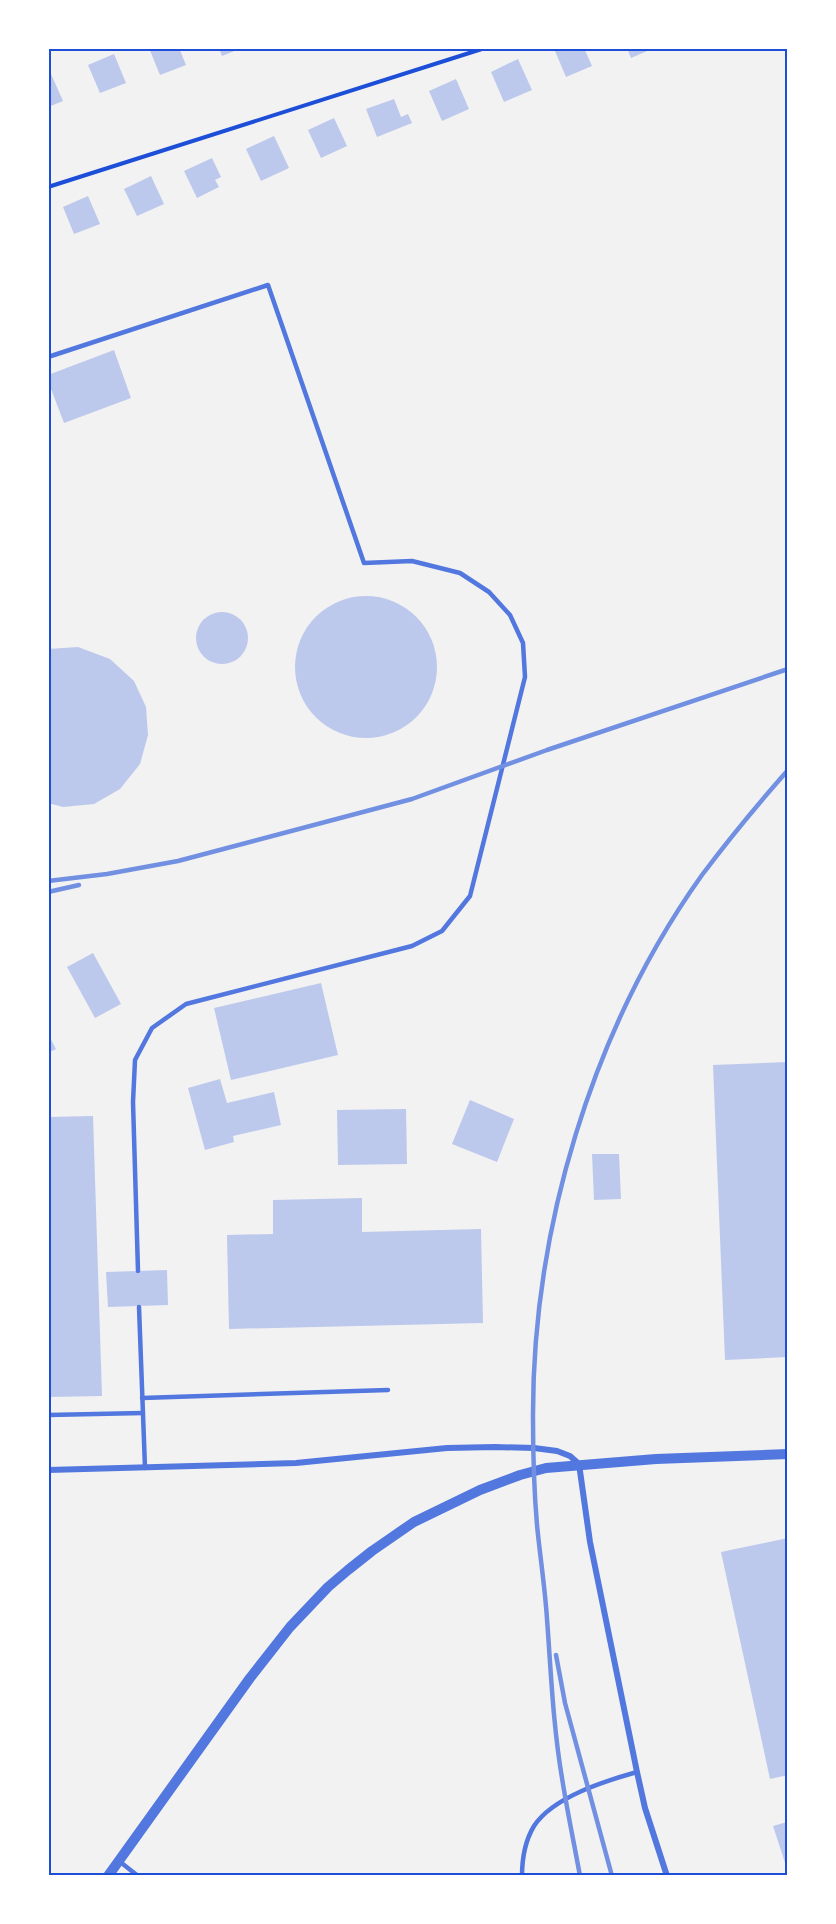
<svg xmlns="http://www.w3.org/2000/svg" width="836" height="1924" viewBox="0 0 836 1924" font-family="Lato,sans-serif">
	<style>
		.building { fill: #bdc9ec }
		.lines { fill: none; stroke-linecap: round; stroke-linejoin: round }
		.path { stroke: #1d4ed8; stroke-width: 4 }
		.service { stroke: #5277de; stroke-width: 4.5 }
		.minor { stroke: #5277de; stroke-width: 6 }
		.tertiary { stroke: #5277de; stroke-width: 10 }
		.rail { stroke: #7290e2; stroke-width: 4.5 }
		.neatline { fill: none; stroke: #1d4ed8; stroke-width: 2 }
	</style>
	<rect width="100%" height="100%" fill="#f2f2f2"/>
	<g class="building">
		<polygon points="149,48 179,48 186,65 160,75"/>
		<polygon points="219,48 242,48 222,56"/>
		<polygon points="562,48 584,48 592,66 566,77 555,51"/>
		<polygon points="627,48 654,48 631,58"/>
		<polygon points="114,54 126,83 100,93 88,65"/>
		<polygon points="518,59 532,90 504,102 491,72"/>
		<polygon points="51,74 63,101 48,107 48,75"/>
		<polygon points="456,79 469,109 442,121 429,91"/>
		<polygon points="394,99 401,117 408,114 412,123 377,137 366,109"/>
		<polygon points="334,118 347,146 321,158 308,130"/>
		<polygon points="274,136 289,168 261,181 246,149"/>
		<polygon points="212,158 221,177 215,180 219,187 197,198 184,171"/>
		<polygon points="151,176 164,204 137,216 124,189"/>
		<polygon points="88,196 100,224 74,234 63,207"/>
		<polygon points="114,350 131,398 64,423 48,381 48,375"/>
		<circle cx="366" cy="667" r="71"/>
		<circle cx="222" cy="638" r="26"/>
		<polygon points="78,647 110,659 134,681 146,707 148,735 140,764 120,789 94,804 63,807 48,803 48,649"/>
		<polygon points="93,953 121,1004 95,1018 67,967"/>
		<polygon points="321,983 338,1055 231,1080 214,1008"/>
		<polygon points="48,1034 56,1049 48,1053"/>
		<polygon points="788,1062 788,1357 725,1360 713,1065"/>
		<polygon points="220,1079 227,1103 274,1092 281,1125 233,1136 234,1142 205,1150 188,1088"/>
		<polygon points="470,1100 514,1119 497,1162 452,1144"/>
		<polygon points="406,1109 407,1164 338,1165 337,1110"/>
		<polygon points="93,1116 102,1396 48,1397 48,1117"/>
		<polygon points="592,1154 619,1154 621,1199 594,1200"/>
		<polygon points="362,1198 362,1232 481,1229 483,1323 229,1329 227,1235 273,1234 273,1200"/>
		<polygon points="167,1270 168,1305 108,1307 106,1272"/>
		<polygon points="788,1538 788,1775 770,1779 721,1552"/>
		<polygon points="787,1822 788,1826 788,1872 773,1826"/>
	</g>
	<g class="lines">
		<polyline class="path" points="48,187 485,48"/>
		<g class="service">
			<polyline points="48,357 268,285 364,563 412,561 460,573 489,592 510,615 523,643 525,677 470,896 442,931 412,946 186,1004 152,1028 135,1060 133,1102 138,1271"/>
			<polyline points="139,1307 145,1468"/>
			<polyline points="142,1398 388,1390"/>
			<polyline points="48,1415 143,1413"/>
			<polyline points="119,1861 138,1876"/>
			<path d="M522,1876C522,1859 525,1841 534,1826C553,1797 605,1781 637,1772"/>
		</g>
		<polyline class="minor" points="48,1470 296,1463 447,1448 495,1447 534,1448 557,1451 570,1456 579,1464 590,1542 637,1772 645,1808 667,1876"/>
		<polyline class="tertiary" points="108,1876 250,1678 290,1627 328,1587 348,1570 372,1551 414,1522 480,1490 520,1475 546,1468 656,1459 788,1454"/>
		<g class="rail">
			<polyline points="48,881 107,874 178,861 412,799 547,750 788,669"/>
			<polyline points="48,892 79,885"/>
			<polyline points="556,1655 565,1703 612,1876"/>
			<path d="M580,1876C574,1843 567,1810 562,1778C553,1725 551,1672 547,1619C545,1588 540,1556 537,1525C534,1490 533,1454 533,1419C532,1230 592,1029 702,875C729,839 758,804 788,770"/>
		</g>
	</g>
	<rect width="836" height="1924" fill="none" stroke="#ffffff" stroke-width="99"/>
	<rect x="50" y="50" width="736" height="1824" class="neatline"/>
</svg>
